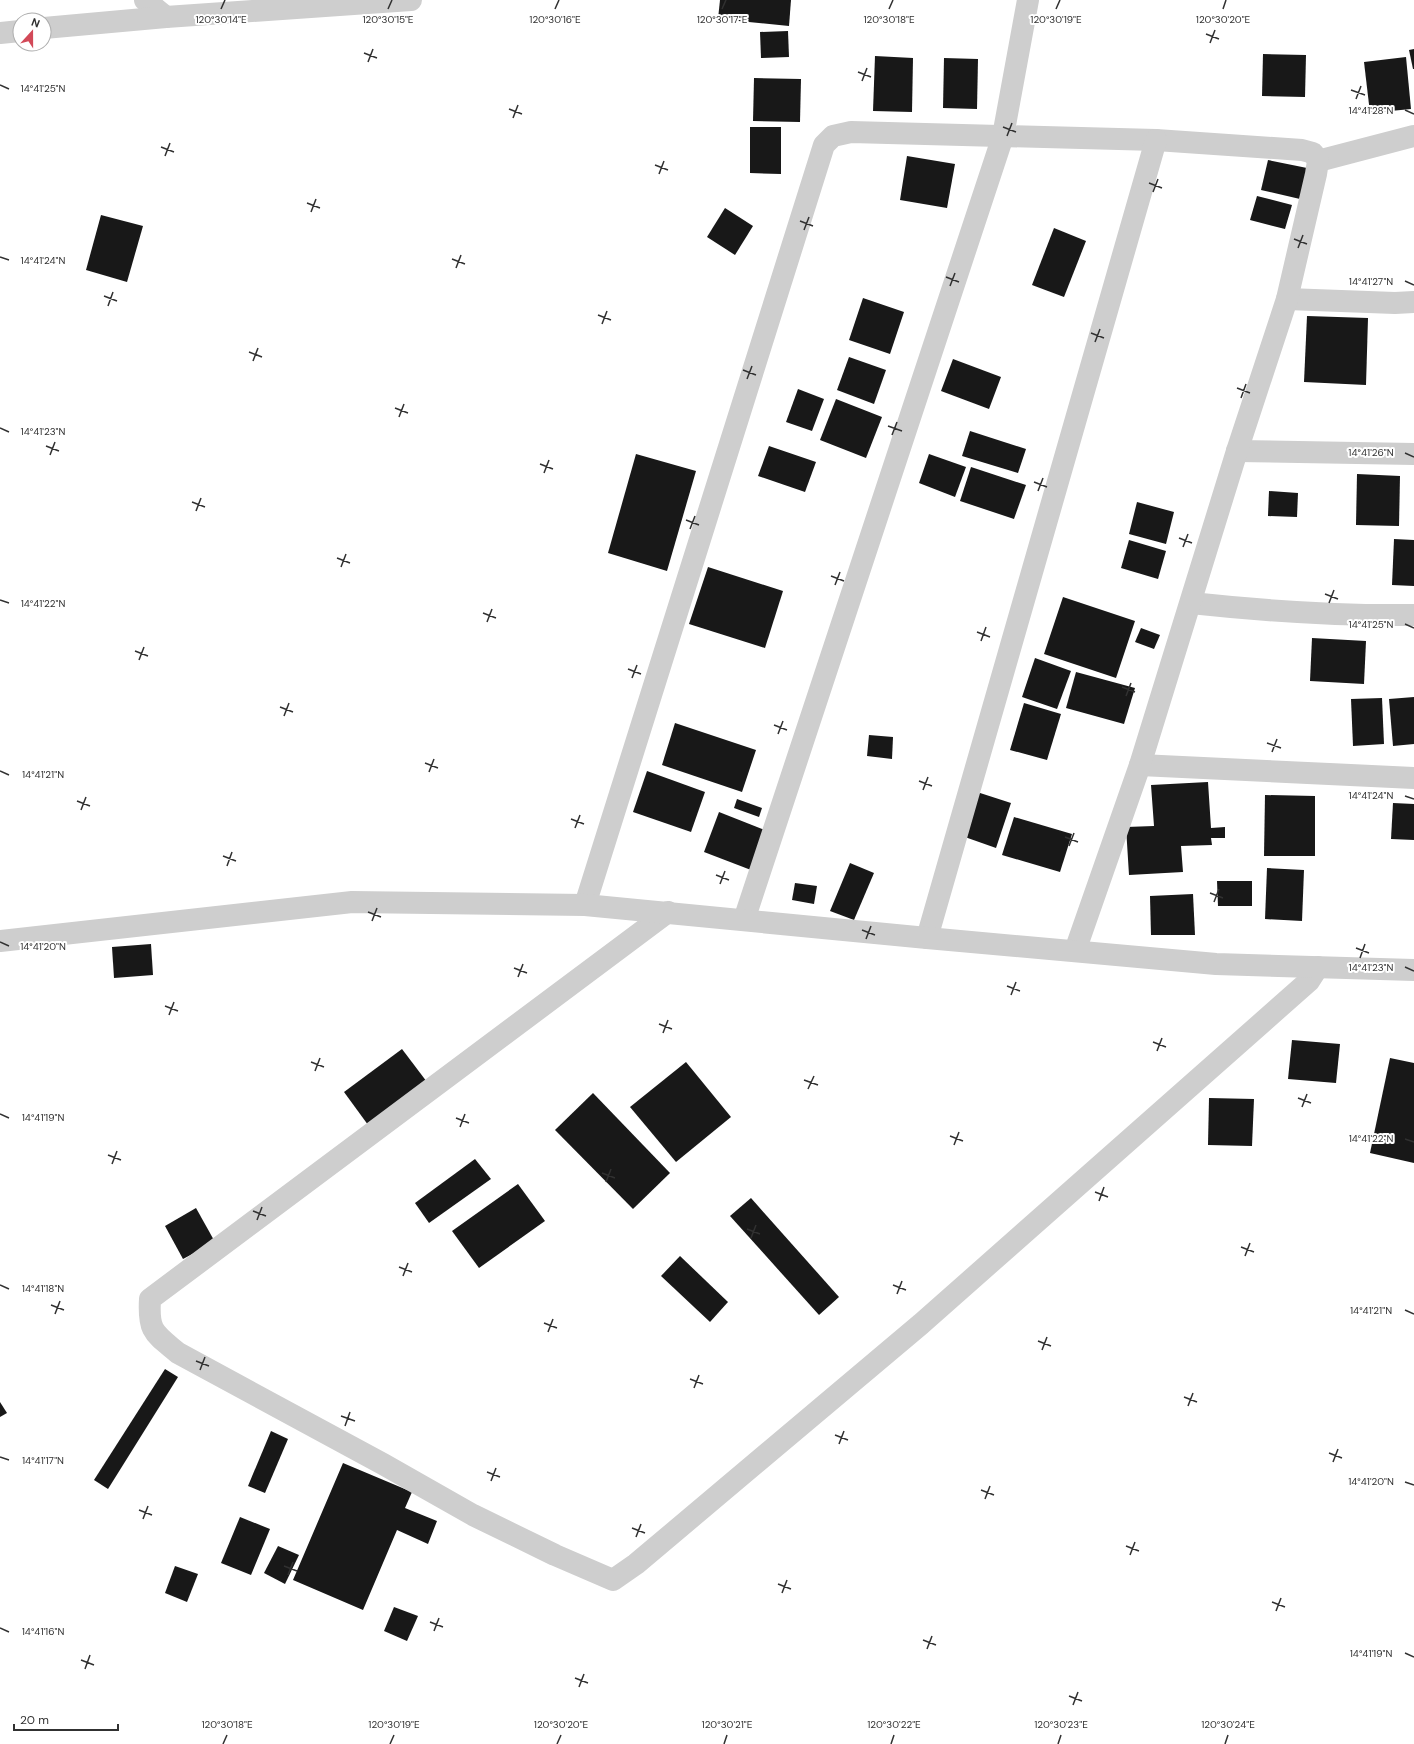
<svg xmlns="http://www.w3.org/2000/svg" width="1414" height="1744" viewBox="0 0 1414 1744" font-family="'DM Sans',sans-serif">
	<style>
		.building { fill: #181818 }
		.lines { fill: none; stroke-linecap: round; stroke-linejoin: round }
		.minor { stroke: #cecece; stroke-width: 22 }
		.tertiary { stroke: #cecece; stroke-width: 22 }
		.ticks { fill: none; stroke: #313131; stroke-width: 1.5 }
		.ticks-label { font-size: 10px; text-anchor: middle; fill: #313131; stroke: #fff; stroke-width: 4; stroke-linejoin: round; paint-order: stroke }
	</style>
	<rect width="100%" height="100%" fill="#fff"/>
	<g class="building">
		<polygon points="720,0 791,0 789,26 718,19"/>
		<polygon points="788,31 789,57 761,58 760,32"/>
		<polygon points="1414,49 1414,69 1413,69 1409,50"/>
		<polygon points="1263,54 1306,55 1305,97 1262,96"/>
		<polygon points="875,56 913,58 912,112 873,111"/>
		<polygon points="1406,57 1411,109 1370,113 1364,62"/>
		<polygon points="944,58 978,59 977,109 943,108"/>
		<polygon points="754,78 801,79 800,122 753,121"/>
		<polygon points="750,127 781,127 781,174 750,173"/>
		<polygon points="907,156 955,164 947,208 900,200"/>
		<polygon points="1268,160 1307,168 1300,199 1261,190"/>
		<polygon points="1257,196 1292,205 1285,229 1250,220"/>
		<polygon points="725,208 753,226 735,255 707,237"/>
		<polygon points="101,215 143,226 127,282 86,270"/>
		<polygon points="1054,228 1086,241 1064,297 1032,285"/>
		<polygon points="863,298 904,312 890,354 849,340"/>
		<polygon points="1307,316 1368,318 1366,385 1304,382"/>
		<polygon points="849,357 886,370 874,404 837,390"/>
		<polygon points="953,359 1001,377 989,409 941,391"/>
		<polygon points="798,389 824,399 812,431 786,422"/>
		<polygon points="836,399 882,417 866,458 820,440"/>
		<polygon points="970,431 1026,449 1018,473 962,456"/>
		<polygon points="769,446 816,462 805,492 758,476"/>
		<polygon points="636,454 696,471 667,571 608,553"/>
		<polygon points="929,454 966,467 955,497 919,483"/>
		<polygon points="971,467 1026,485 1014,519 960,501"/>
		<polygon points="1357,474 1400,476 1399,526 1356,525"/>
		<polygon points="1269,491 1298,493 1297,517 1268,516"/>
		<polygon points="1137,502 1174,512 1166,544 1129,534"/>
		<polygon points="1394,539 1414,540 1414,586 1392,585"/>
		<polygon points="1129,540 1166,551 1158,579 1121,568"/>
		<polygon points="708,567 783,591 765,648 689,624"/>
		<polygon points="1063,597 1135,621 1116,678 1044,654"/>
		<polygon points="1141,628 1160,635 1154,649 1135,642"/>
		<polygon points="1312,638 1366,641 1364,684 1310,681"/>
		<polygon points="1035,658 1071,671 1057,709 1022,697"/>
		<polygon points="1076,672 1135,688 1124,724 1066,708"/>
		<polygon points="1414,697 1414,744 1393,746 1389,699"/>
		<polygon points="1382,698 1384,744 1353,746 1351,699"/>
		<polygon points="1024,703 1061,714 1047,760 1010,750"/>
		<polygon points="675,723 756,750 742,792 662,765"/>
		<polygon points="869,735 893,737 892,759 867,756"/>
		<polygon points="647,771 705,792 691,832 633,812"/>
		<polygon points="1208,782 1211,828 1225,827 1225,838 1211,838 1212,845 1181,846 1183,872 1129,875 1126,827 1154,826 1151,785"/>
		<polygon points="977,792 1011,803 996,848 962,836"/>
		<polygon points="1265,795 1315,796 1315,856 1264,856"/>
		<polygon points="737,799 762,808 759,817 734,808"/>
		<polygon points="1393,803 1414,804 1414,840 1391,839"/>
		<polygon points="719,812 767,831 751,870 704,852"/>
		<polygon points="1014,817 1072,834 1060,872 1002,855"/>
		<polygon points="850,863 874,873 854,920 830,911"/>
		<polygon points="1267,868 1304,870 1302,921 1265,919"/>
		<polygon points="1217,881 1252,881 1252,906 1218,906"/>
		<polygon points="795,883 817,886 814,904 792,900"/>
		<polygon points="1193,894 1195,935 1151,935 1150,896"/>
		<polygon points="151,944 153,975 114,978 112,947"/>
		<polygon points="1292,1040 1340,1044 1336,1083 1288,1079"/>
		<polygon points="402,1049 430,1086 371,1129 344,1092"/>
		<polygon points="1390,1058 1414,1063 1414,1163 1370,1153"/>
		<polygon points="686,1062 731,1117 676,1162 630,1107"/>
		<polygon points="593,1093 670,1173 633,1209 555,1130"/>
		<polygon points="1209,1098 1254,1099 1252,1146 1208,1145"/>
		<polygon points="475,1159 491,1179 429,1223 415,1203"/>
		<polygon points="518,1184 545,1221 479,1268 452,1231"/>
		<polygon points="751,1198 839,1297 819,1315 730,1216"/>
		<polygon points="196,1208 215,1242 183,1259 165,1226"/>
		<polygon points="680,1256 728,1302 710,1322 661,1276"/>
		<polygon points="165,1369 178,1377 108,1489 94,1480"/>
		<polygon points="0,1402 7,1413 0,1417"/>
		<polygon points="271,1431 288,1439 265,1493 248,1486"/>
		<polygon points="343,1463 412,1492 405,1508 437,1521 428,1544 397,1530 363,1610 293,1580"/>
		<polygon points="240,1517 270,1529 251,1575 221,1563"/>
		<polygon points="278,1546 299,1555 285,1584 264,1573"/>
		<polygon points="175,1566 198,1574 187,1602 165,1593"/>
		<polygon points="394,1607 418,1616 407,1641 384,1631"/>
	</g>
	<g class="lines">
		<g class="minor">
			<polyline points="145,0 166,17"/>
			<polyline points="44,28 166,17 411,0"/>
			<polyline points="0,33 20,31"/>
			<polyline points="1318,161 1414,136"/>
			<polyline points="1287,299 1395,303 1414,302"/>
			<polyline points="1237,451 1414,454"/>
			<path d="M1191,603C1265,611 1339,616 1414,615"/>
			<polyline points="1140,765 1414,778"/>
			<polyline points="585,905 824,145 833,136 851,132 1156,140 1302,150 1313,153 1318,161 1316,174 1287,299 1237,451 1140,765 1075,951"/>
			<path d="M668,912L150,1299C148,1332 154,1333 178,1353L383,1464L473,1515L555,1555L613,1580L636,1564L921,1324L1309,981L1318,967"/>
			<polyline points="744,920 1003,136 1028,0"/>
			<polyline points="927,938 1156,140"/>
		</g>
		<polyline class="tertiary" points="0,941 352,902 585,905 927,938 1216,964 1414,970"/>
	</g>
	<path class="ticks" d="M221,9L225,0M388,9L392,0M555,9L559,0M722,9L726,0M889,9L893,0M1056,9L1060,0M1223,9L1226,0M1206,34L1219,39M1210,43L1215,30M364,53L377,58M368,62L373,49M858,72L871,77M862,81L867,68M0,85L9,89M1351,90L1365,95M1356,99L1361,86M509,109L522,114M1405,110L1414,114M513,118L518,105M1003,127L1016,132M1007,136L1012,123M161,147L174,152M165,156L170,143M655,165L668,170M659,174L664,161M1149,183L1162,188M1153,192L1158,179M307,203L320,208M311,212L316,199M800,221L813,226M804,230L809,217M1294,239L1307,244M1298,248L1303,235M0,257L9,260M452,259L465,264M456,268L461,255M946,277L959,282M1405,281L1414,285M950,286L955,273M104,296L117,301M108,306L113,292M598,315L611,320M602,324L607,311M1091,333L1104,338M1095,342L1100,329M249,352L262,357M253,361L258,348M743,370L756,375M747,379L752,366M1237,388L1250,393M1241,398L1246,384M395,408L408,413M399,417L404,404M888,426L902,431M0,428L9,432M892,435L897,422M46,446L59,451M1405,453L1414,457M50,455L55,442M540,464L553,469M544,473L549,460M1034,482L1047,487M1038,491L1043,478M192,502L205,507M196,511L201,498M686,520L699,525M690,529L695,516M1179,538L1192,543M1183,547L1188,534M337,558L350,563M341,567L346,554M831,576L844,581M835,585L840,572M1325,594L1338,599M0,600L9,603M1329,603L1334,590M483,613L496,618M487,622L492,609M1405,624L1414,628M977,632L990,637M981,641L986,627M135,651L148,656M139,660L144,647M628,669L641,674M632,678L637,665M1122,687L1135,692M1126,696L1131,683M280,707L293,712M284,716L289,703M774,725L787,730M778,734L783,721M1267,743L1281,748M1272,752L1277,739M425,763L438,768M0,771L9,775M429,772L434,759M919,781L932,786M923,790L928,777M1405,796L1414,799M77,801L90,806M81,810L86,797M571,819L584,824M575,828L580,815M1065,837L1078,842M1069,846L1074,833M223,856L236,861M227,866L232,852M716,875L729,880M720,884L725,871M1210,893L1223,898M1214,902L1219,889M368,912L381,917M372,921L377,908M862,930L875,935M866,939L871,926M0,942L9,946M1356,948L1369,953M1360,958L1365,944M1405,967L1414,971M514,968L527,973M518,977L523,964M1007,986L1020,991M1011,995L1016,982M165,1006L178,1011M169,1015L174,1002M659,1024L672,1029M663,1033L668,1020M1153,1042L1166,1047M1157,1051L1162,1038M311,1062L324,1067M315,1071L320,1058M804,1080L818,1085M808,1089L814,1076M1298,1098L1311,1103M1302,1107L1307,1094M0,1114L9,1118M456,1118L469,1123M460,1127L465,1114M950,1136L963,1141M1405,1139L1414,1142M954,1145L959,1132M108,1155L121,1160M112,1164L117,1151M602,1173L615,1178M606,1182L611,1169M1095,1192L1108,1197M1099,1201L1104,1187M253,1211L266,1216M257,1220L262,1207M747,1229L760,1234M751,1238L756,1225M1241,1247L1254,1252M1245,1256L1250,1243M399,1267L412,1272M403,1276L408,1263M0,1285L9,1289M893,1285L906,1290M897,1294L902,1281M51,1305L64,1310M1405,1310L1414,1314M55,1314L60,1301M544,1323L557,1328M548,1332L553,1319M1038,1341L1051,1346M1042,1350L1047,1337M196,1361L209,1366M200,1370L205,1357M690,1379L703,1384M694,1388L699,1375M1184,1397L1197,1402M1188,1406L1193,1393M341,1416L355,1421M345,1426L350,1412M835,1435L848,1440M839,1444L844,1431M1329,1453L1342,1458M0,1457L9,1460M1333,1462L1338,1449M487,1472L500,1477M491,1481L496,1468M1405,1482L1414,1485M981,1490L994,1495M985,1499L990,1486M139,1510L152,1515M143,1519L148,1506M632,1528L645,1533M636,1537L641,1524M1126,1546L1139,1551M1130,1555L1135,1542M284,1566L297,1571M288,1575L293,1562M778,1584L791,1589M782,1593L787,1580M1272,1602L1285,1607M1276,1611L1281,1598M430,1622L443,1627M0,1628L9,1632M434,1631L439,1618M923,1640L936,1645M927,1649L932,1636M1405,1653L1414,1657M81,1660L94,1665M85,1669L90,1655M575,1678L588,1683M579,1687L584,1674M1069,1696L1082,1701M1073,1705L1078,1692M223,1744L227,1735M390,1744L394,1735M557,1744L561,1735M724,1744L727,1735M891,1744L894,1735M1058,1744L1061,1735M1225,1744L1228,1735"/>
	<g class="ticks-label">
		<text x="221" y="23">120°30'14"E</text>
		<text x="889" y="23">120°30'18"E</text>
		<text x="1056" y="23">120°30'19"E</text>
		<text x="1223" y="23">120°30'20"E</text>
		<text x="388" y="23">120°30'15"E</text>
		<text x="555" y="23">120°30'16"E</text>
		<text x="722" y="23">120°30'17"E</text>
		<text x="43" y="92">14°41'25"N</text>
		<text x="1371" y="114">14°41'28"N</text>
		<text x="43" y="264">14°41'24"N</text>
		<text x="1371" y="285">14°41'27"N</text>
		<text x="43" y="435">14°41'23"N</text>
		<text x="1371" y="456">14°41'26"N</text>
		<text x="43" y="607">14°41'22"N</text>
		<text x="1371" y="628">14°41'25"N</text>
		<text x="43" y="778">14°41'21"N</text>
		<text x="1371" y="799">14°41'24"N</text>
		<text x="43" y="950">14°41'20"N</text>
		<text x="1371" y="971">14°41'23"N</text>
		<text x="43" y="1121">14°41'19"N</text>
		<text x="1371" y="1142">14°41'22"N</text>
		<text x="43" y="1292">14°41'18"N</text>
		<text x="1371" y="1314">14°41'21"N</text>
		<text x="43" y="1464">14°41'17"N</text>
		<text x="1371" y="1485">14°41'20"N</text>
		<text x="43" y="1635">14°41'16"N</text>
		<text x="1371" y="1657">14°41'19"N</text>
		<text x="227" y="1728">120°30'18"E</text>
		<text x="394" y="1728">120°30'19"E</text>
		<text x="561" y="1728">120°30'20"E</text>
		<text x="727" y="1728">120°30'21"E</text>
		<text x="894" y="1728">120°30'22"E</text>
		<text x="1061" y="1728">120°30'23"E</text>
		<text x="1228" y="1728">120°30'24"E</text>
	</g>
	<g transform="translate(32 32) rotate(21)"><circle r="19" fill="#ffffff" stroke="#adadad"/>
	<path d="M0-3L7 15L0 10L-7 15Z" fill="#d24958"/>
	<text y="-6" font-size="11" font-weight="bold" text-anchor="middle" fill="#313131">N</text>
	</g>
	<path d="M14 1724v6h104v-6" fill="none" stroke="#313131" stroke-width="2"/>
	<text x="20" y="1724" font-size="12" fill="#313131" stroke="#ffffff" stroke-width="3" paint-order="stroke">20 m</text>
</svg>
